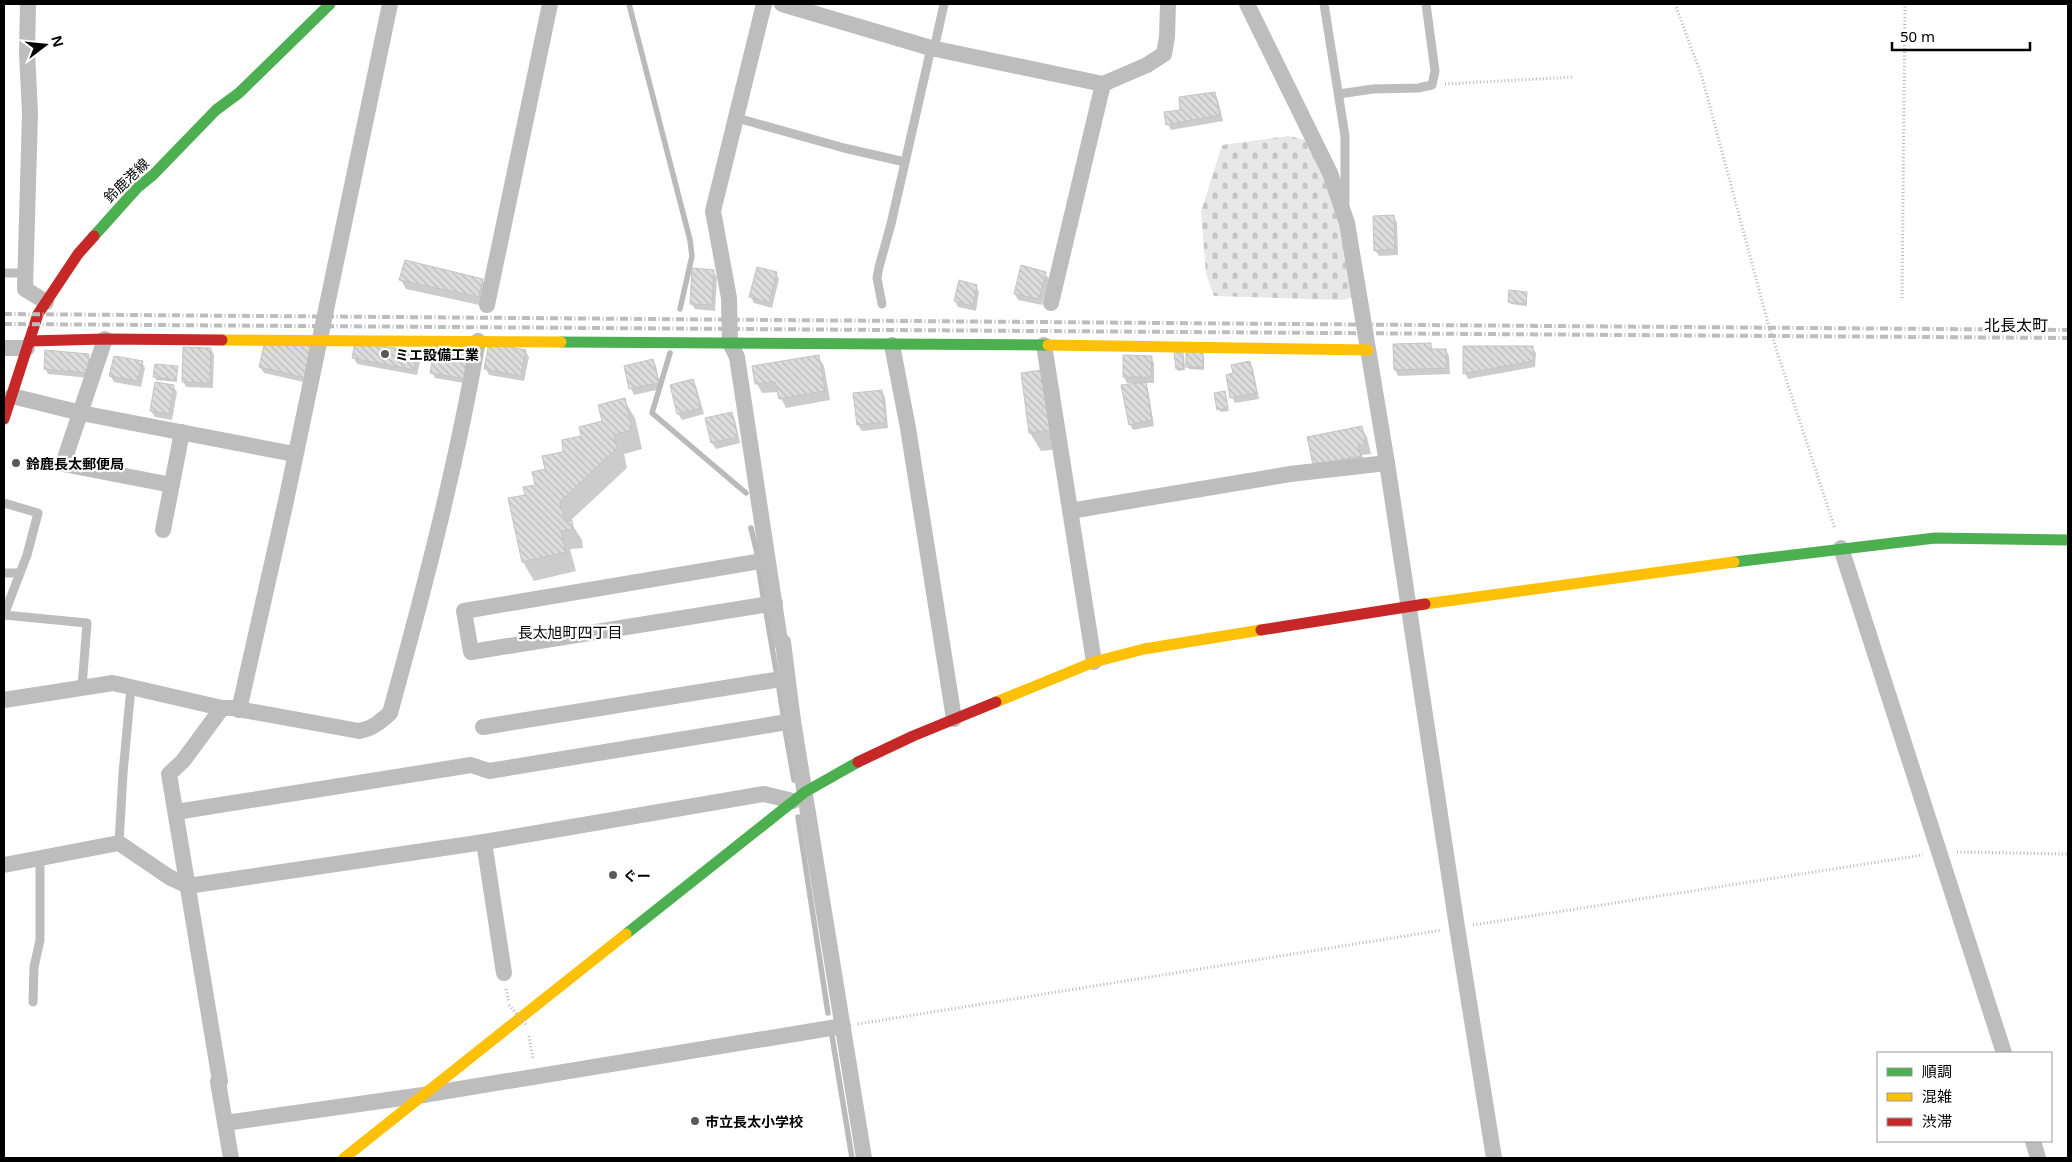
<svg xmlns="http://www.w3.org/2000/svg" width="2072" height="1162" viewBox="0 0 2072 1162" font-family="'Noto Sans','Noto Sans JP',sans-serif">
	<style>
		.cemetery { fill: url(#cemetery-stones) }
		.shadow { fill: #0003 }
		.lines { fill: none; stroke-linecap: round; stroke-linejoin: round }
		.stream { stroke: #bababa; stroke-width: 5.5 }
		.building { fill: url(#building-back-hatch); stroke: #c4c4c4 }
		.path { stroke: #b8b8b8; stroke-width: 3; stroke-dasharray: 1 2.5; stroke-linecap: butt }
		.lane { stroke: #bdbdbd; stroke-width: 9 }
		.street { stroke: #bdbdbd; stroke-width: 16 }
		.fast { stroke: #4caf50; stroke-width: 11 }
		.slow { stroke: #ffc107; stroke-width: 11 }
		.jam { stroke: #c62828; stroke-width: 11 }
		.rail { stroke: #bdbdbd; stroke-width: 4; stroke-dasharray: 8 2.5 1 2.5; stroke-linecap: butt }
		.path-bridge { stroke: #b8b8b8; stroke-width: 3; stroke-dasharray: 1 2.5; stroke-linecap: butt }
		.poi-dot { fill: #595959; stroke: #fff; stroke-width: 2 }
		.labels { text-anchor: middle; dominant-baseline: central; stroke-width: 4.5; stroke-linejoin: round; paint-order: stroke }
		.street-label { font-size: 14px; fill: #000; stroke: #fff }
		.poi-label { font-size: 14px; font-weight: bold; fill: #000; stroke: #fff; text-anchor: start }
		.neighbourhood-label { font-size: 15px; fill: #000; stroke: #fff }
		.quarter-label { font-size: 16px; fill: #000; stroke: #fff }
	</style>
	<defs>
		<pattern id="cemetery-stones" width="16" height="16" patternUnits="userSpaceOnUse" patternTransform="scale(1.25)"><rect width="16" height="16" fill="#e8e8e8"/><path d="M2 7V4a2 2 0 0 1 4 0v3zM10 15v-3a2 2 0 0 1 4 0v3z" fill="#c5c5c5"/></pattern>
		<pattern id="building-back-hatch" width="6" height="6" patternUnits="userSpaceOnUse" patternTransform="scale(1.25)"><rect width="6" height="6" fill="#dcdcdc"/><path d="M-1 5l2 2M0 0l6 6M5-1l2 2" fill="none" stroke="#bbb"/></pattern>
	</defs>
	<rect width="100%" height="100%" fill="#fff"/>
	<polygon class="cemetery" points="1289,136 1309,141 1339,207 1354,297 1342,300 1214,296 1206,274 1201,212 1222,145"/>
	<g class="shadow">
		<polygon points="1214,94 1218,100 1223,121 1171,130 1168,124 1182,111"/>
		<polygon points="1393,216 1397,222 1398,255 1379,256 1375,250"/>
		<polygon points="713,271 717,277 715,311 695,309 691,303"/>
		<polygon points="776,273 779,279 772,308 754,303 751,297"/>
		<polygon points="1045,273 1049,279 1042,305 1018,300 1015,294"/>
		<polygon points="401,280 482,280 488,289 484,306 406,289"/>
		<polygon points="960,281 976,286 979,292 976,311 958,307 955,301"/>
		<polygon points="1527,293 1527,306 1511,304 1509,302"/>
		<polygon points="266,342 313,352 308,383 264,373 260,367"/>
		<polygon points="1430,344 1434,351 1446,350 1449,356 1450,374 1398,376 1395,370"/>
		<polygon points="436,346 469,384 435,378 432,372"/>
		<polygon points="1532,347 1536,353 1535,367 1468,379 1465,373"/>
		<polygon points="211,349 214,355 213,388 186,387 183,381"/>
		<polygon points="525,351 529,357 524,381 489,375 486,369"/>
		<polygon points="417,352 421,358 417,375 357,364 354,358"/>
		<polygon points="88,355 91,361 90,378 48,374 45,368"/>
		<polygon points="1184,356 1185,370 1178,371 1177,368"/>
		<polygon points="1204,356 1204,370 1189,369 1187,367"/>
		<polygon points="818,357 824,366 830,400 786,408 778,392 762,393 757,384 753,367"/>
		<polygon points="1151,357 1154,363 1154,383 1145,383 1148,389 1154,426 1133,430 1130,424 1135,383 1127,383 1124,377"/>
		<polygon points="653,360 656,366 661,389 634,395 631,389 626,367"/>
		<polygon points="142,362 145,368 141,387 114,382 110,375"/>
		<polygon points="1250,363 1253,369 1259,399 1235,403 1232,397 1235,374"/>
		<polygon points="177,368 177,382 156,380 155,377"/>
		<polygon points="1022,374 1061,449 1041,451 1030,433"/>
		<polygon points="693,380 696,386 704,414 682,420 678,414 671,386"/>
		<polygon points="173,386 177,392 172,420 155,417 151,411"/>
		<polygon points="881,391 885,397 888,428 862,431 858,425 855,394"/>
		<polygon points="1224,392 1229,411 1220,412 1216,394"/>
		<polygon points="624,400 635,418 642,449 624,454 627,468 570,521 582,540 583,548 570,549 576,571 534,581 523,562 510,499 526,496 536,486 546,470 582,437 603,422"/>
		<polygon points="732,414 735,420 740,443 716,449 712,443"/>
		<polygon points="1361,427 1367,437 1371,454 1362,455 1365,465 1320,474"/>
	</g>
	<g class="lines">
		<g class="stream">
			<polyline points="629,4 690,240 692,256 680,309"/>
			<polyline points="670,353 652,413 746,493"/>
			<polyline points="751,528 757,553"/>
			<polyline points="759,570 763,596"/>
			<polyline points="766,612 776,670"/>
			<polyline points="779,688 783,714"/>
			<polyline points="785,729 794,780"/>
			<polyline points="798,817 828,1013"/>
			<polyline points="832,1036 852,1158"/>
		</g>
	</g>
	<g class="building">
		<polygon points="1215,92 1220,115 1166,125 1164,112 1180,110 1179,97"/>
		<polygon points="1394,215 1395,249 1374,251 1373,216"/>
		<polygon points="405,260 483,279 479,297 399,280"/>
		<polygon points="1021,265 1046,272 1039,299 1014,294"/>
		<polygon points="757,267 777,272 769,303 749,297"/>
		<polygon points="692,268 714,270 712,305 690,304"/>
		<polygon points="959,280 977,285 973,306 954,301"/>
		<polygon points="1509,290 1527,292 1526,304 1508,302"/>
		<polygon points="265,341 310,345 305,378 259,367"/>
		<polygon points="355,343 418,351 414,370 352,358"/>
		<polygon points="489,343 526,350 521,376 484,369"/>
		<polygon points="1431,343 1431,349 1446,349 1447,368 1394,370 1393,344"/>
		<polygon points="435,345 470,351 466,379 430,373"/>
		<polygon points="1463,346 1533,346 1533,361 1463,374"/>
		<polygon points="183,347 211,348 210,383 182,382"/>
		<polygon points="45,350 89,354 87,373 44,369"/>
		<polygon points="1183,352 1184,368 1176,369 1174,353"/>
		<rect x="1186" y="352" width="17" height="15"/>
		<polygon points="819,355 825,391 779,399 775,382 755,384 752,366"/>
		<polygon points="1123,355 1152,356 1151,377 1123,377"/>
		<polygon points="114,356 143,361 137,381 109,376"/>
		<polygon points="653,359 659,383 629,389 624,366"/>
		<polygon points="1250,361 1257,393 1230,398 1226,375 1233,373 1231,365"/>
		<polygon points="155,364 178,366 176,380 153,377"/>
		<polygon points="1042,370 1051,430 1029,433 1021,373"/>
		<polygon points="693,379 701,408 677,414 670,385"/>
		<polygon points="155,382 174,385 169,414 150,411"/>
		<polygon points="1146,382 1152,420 1129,425 1121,385"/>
		<polygon points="882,390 886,422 857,425 853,393"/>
		<polygon points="1225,391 1228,408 1217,410 1214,393"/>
		<polygon points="625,398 632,430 614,435 617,448 560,502 565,522 572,520 573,529 561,531 566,552 522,562 508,498 525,495 523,487 535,485 532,472 545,469 542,456 563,452 562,440 581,436 579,427 602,421 598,405"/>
		<polygon points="732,412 738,437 711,443 705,418"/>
		<polygon points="1362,426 1366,444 1358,446 1361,456 1313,465 1307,437"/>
	</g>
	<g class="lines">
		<g class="path">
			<polyline points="1675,4 1702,77 1769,327 1835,529"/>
			<polyline points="1445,84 1574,77"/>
			<polyline points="1902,298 1905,4"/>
			<polyline points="1957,852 2068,854"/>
			<polyline points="1473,925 1923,855"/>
			<polyline points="506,989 509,1002"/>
			<polyline points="858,1024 1442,930"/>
			<polyline points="529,1036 533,1060"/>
		</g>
		<g class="lane">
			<polyline points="1324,4 1345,136 1345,203"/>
			<polyline points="934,49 944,4"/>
			<polyline points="1339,94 1373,89 1418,88 1432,85 1435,71 1426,4"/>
			<polyline points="737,118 844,148 905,162"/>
			<polyline points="4,273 26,273"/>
			<polyline points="882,304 877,278 879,267 891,224 931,48"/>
			<polyline points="4,503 38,513 27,555 4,615 87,623 82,687"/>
			<polyline points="4,573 20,573"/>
			<polyline points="119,843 123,773 131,687"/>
			<polyline points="33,1002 34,967 40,940 40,859"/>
		</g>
		<g class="street">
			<polyline points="28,4 27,52 30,113 25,289 46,302"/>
			<polyline points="764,4 713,211 729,298 730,343 737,357 780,641 783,642 793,721 864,1158"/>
			<polyline points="782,4 931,48 1103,84 1147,65 1164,54 1167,37 1168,4"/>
			<polyline points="1247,4 1330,173 1347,223 1387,463 1457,927 1494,1158"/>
			<polyline points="1051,303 1103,84"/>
			<polyline points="487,305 550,4"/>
			<polyline points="105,339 63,464 172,485"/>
			<polyline points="892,345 908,428 954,719"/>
			<polyline points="1044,345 1094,662"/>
			<polyline points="4,348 27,348"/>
			<polyline points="12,396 81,413 294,454"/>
			<polyline points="1070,511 1290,474 1387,463"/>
			<polyline points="163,530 182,432"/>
			<polyline points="1841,548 2004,1053"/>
			<polyline points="767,560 464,611 471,652 775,603"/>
			<path d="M4,700L113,683L222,708H232L359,731C372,729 380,722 390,713C424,590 456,467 478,341"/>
			<polyline points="222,708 183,761 169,774 220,1081 218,1082 231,1158"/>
			<polyline points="239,710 286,501 390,4"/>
			<polyline points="483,727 787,678"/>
			<polyline points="176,812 471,765 489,771 793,721"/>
			<polyline points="484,842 504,973"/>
			<polyline points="4,865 119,843 169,877 188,886 484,842 764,794 793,801"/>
			<polyline points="225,1123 423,1095 843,1026"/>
			<polyline points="2033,1141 2038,1158"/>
		</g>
		<g class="fast">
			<polyline points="94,236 137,188 153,175 216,110 239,93 330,4"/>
			<polyline points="561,342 1048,345"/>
			<polyline points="1734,562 1935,538 2068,540"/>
			<polyline points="626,934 805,792 858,762"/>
		</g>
		<g class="slow">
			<polyline points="222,340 561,342"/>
			<polyline points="1048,345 1368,350"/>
			<polyline points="1425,604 1734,562"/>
			<polyline points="996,702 1094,662 1144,649 1261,630"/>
			<polyline points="344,1158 626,934"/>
		</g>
		<g class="jam">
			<polyline points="29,341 105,339 222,340"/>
			<polyline points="4,419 38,314 78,254 94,236"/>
			<polyline points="1261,630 1425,604"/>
			<polyline points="858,762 913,736 996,702"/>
		</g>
		<g class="rail">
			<polyline points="4,314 2068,330"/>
			<polyline points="4,324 2068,338"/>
		</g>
		<polyline class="path-bridge" points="509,1005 527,1026"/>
	</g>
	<g class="poi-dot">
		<circle cx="385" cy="354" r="5"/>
		<circle cx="16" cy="463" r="5"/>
		<circle cx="613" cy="875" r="5"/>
		<circle cx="695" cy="1121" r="5"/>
	</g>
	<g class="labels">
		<g class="street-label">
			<text transform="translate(126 180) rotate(-44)">鈴鹿港線</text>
		</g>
		<g class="poi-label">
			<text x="395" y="354">ミエ設備工業</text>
			<text x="26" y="463">鈴鹿長太郵便局</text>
			<text x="623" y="875">ぐー</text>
			<text x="705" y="1121">市立長太小学校</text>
		</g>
		<g class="neighbourhood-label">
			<text x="570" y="632">長太旭町四丁目</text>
		</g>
		<g class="quarter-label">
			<text x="2016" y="325">北長太町</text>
		</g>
	</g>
	<rect width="2072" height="1162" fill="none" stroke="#000000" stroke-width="10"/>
	<rect x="1877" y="1052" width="175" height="90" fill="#ffffff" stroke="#999999"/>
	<rect x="1887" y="1068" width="25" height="8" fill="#4caf50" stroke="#999999"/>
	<text x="1922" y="1077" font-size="15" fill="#000000">順調</text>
	<rect x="1887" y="1093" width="25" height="8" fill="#ffc107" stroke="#999999"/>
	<text x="1922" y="1102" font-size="15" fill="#000000">混雑</text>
	<rect x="1887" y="1118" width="25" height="8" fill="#c62828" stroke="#999999"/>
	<text x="1922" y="1127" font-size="15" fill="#000000">渋滞</text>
	<g transform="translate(45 45) rotate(74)" stroke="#ffffff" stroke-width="4" paint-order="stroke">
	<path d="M0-4L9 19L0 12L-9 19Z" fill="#000000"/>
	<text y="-8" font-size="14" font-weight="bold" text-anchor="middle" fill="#000000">N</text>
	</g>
	<path d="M1892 42v8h138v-8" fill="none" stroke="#000000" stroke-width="2.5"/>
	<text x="1900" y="42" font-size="15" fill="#000000" stroke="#ffffff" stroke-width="4" paint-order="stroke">50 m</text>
</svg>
